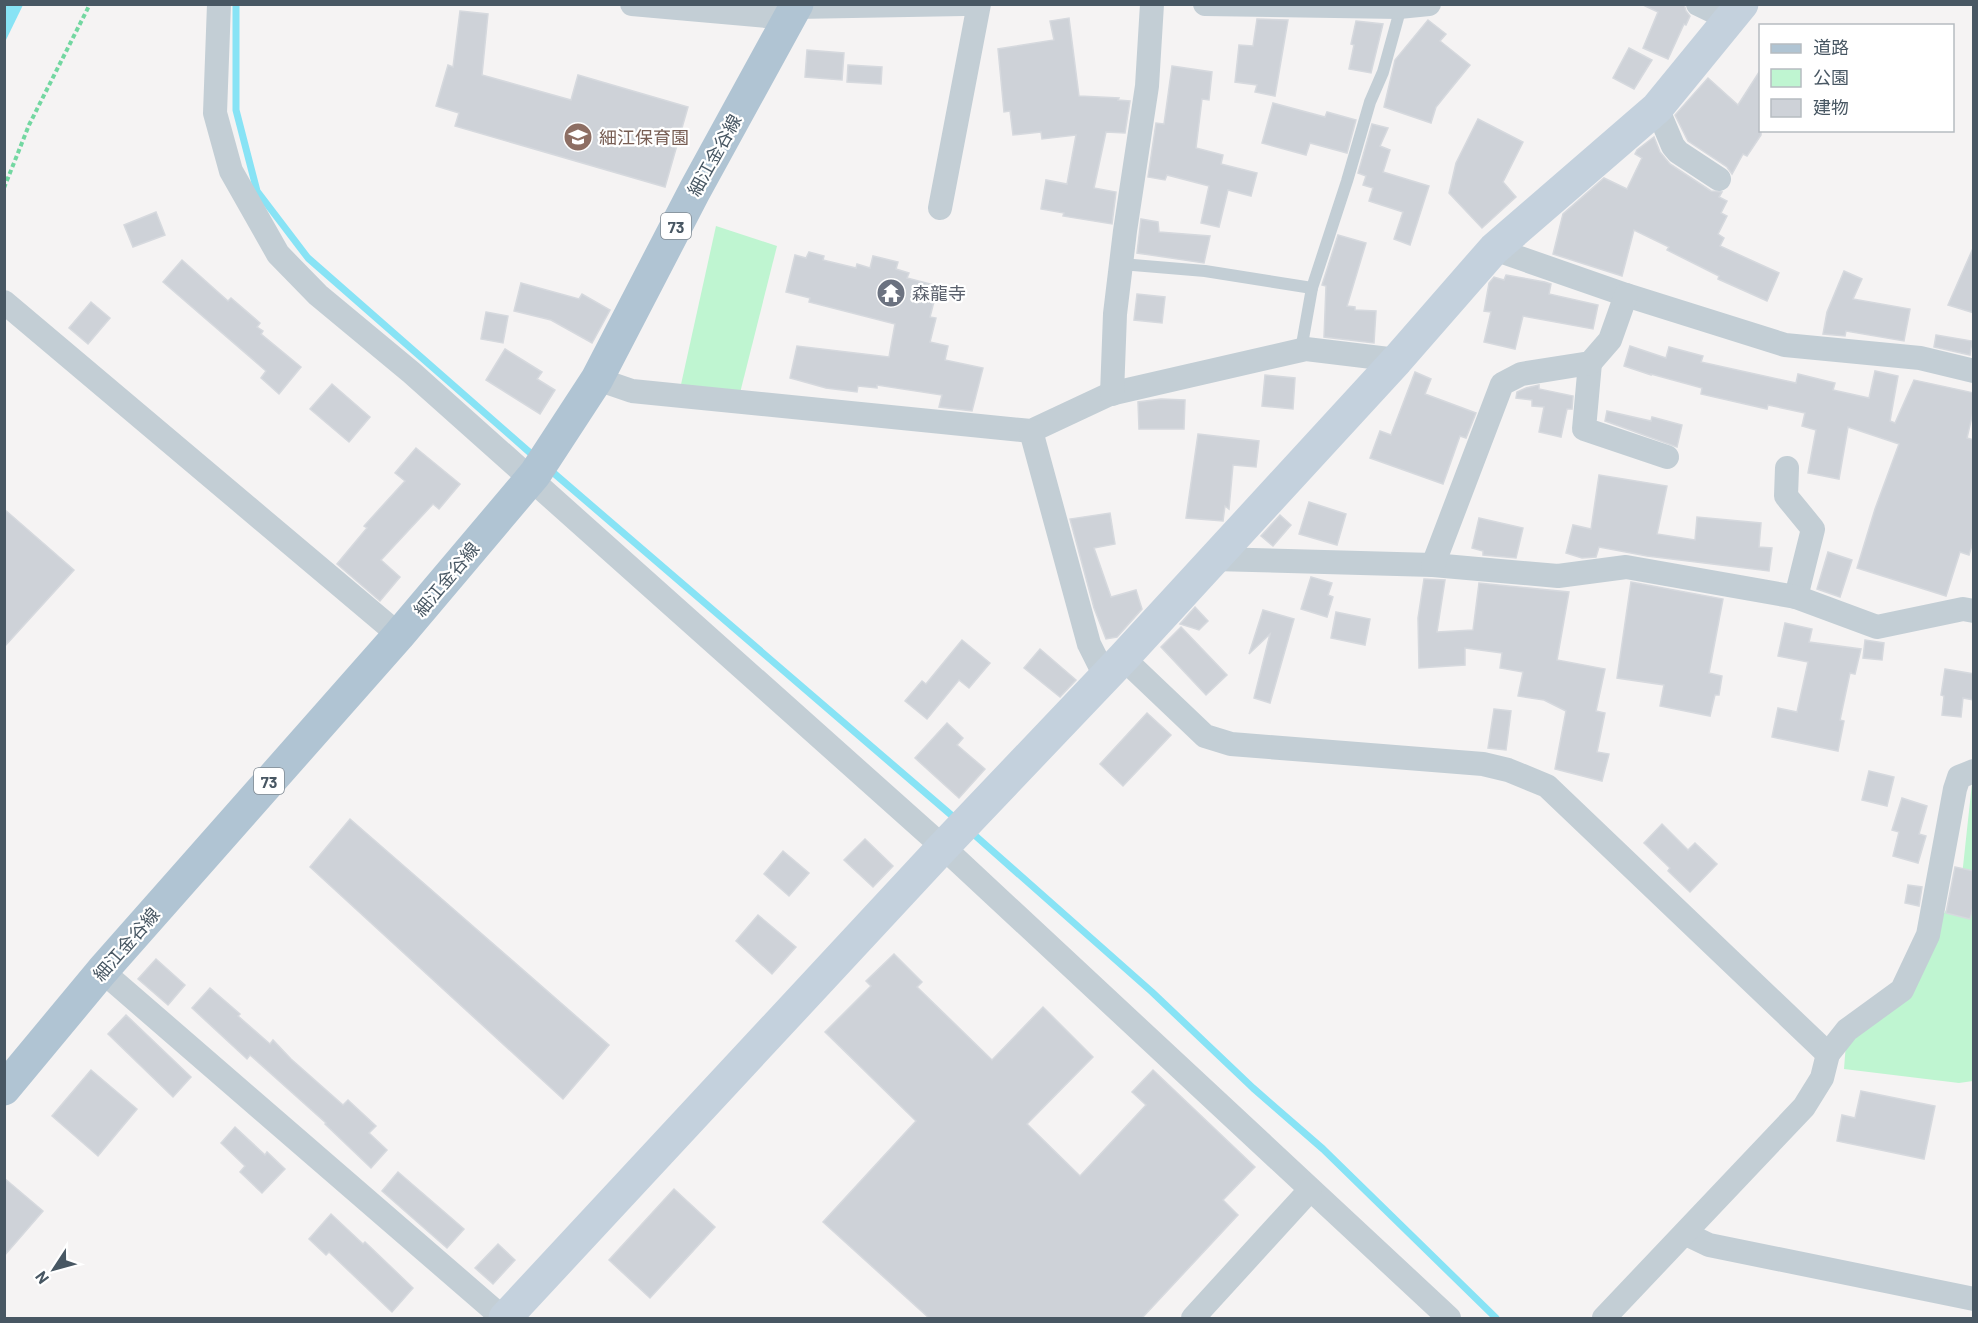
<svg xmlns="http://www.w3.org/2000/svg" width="1978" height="1323" viewBox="0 0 1978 1323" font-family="Barlow,'Noto Sans JP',sans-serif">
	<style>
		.green { fill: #bff5d1 }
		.water { fill: #88e3f5 }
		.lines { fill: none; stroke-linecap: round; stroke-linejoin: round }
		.stream { stroke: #88e3f5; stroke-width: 7 }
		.building { fill: #ced2d8; stroke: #d6d9de; stroke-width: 1.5 }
		.path { stroke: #73d7a1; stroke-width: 4; stroke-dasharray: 4.5 3; stroke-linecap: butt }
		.lane { stroke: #c3ced5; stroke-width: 12 }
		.street { stroke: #c3ced5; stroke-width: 24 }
		.secondary { stroke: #c4d1dd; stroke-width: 33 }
		.primary { stroke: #b0c4d3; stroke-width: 33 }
		.labels { text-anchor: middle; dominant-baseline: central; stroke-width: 4.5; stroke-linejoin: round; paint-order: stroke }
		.shield { fill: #fff; stroke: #7f8992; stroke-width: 1.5 }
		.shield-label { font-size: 16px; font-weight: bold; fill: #485763 }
		.education-label { font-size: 18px; fill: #785e54; stroke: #fff; text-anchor: start }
		.street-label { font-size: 18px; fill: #485763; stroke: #fff }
		.worship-label { font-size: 18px; fill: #5b616d; stroke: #fff; text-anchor: start }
	</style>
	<rect width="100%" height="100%" fill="#f5f3f3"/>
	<g class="green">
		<polygon points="716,226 777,246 740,393 680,389"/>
		<polygon points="1973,774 1973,1081 1959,1083 1844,1069 1847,1030 1915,962 1961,885"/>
	</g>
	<polygon class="water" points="5,4 23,5 5,42 4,5"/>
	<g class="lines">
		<g class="stream">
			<polyline points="236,4 236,110 257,191 308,258 536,458"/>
			<polyline points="549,469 957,820"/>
			<polyline points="970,831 1152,992 1253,1088 1323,1149 1496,1318"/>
		</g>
	</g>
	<g class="building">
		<polygon points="1641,4 1684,4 1686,11 1690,16 1686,25 1684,24 1668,59 1643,48 1658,12"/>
		<polygon points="460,11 488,14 482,75 571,100 578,75 688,107 665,187 455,126 459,113 436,106 448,65 453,67"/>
		<polygon points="1069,18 1079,96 1119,98 1118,100 1130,101 1125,133 1106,132 1094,188 1116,192 1112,224 1063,216 1064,213 1041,209 1046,180 1067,184 1076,135 1042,139 1041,132 1013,135 1010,111 1004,112 998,49 1054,40 1050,21"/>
		<polygon points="1257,19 1288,20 1275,96 1255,92 1257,85 1235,82 1239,45 1253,46"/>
		<polygon points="1428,20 1446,34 1440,41 1470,65 1436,107 1431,123 1384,107 1395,60"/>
		<polygon points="1356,21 1383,24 1371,73 1349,69 1354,45 1351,44"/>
		<polygon points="1629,48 1652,60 1634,89 1613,78"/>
		<polygon points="807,50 844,53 842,80 805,77"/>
		<polygon points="848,65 882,67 881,84 847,82"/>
		<polygon points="1172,66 1212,72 1209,100 1202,99 1196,148 1223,155 1221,164 1257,173 1251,196 1228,190 1219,227 1201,223 1209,186 1167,175 1165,180 1148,177 1156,123 1164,124"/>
		<polygon points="1761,69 1761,135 1747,156 1743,154 1732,174 1727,167 1688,141 1675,115 1708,78 1738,105"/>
		<polygon points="1273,103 1325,117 1327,112 1356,120 1347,153 1310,143 1306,155 1262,143"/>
		<polygon points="1478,119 1523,142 1503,182 1516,197 1482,228 1449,193 1456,163"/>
		<polygon points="1372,124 1388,128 1380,146 1390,150 1383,172 1429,186 1410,245 1394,239 1403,212 1369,201 1373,188 1363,185 1366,176 1358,173"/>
		<polygon points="1654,137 1660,152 1670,164 1711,191 1722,192 1719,197 1727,201 1721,213 1727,216 1718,234 1724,238 1720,246 1779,273 1767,301 1718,279 1719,276 1667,250 1669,247 1634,230 1622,276 1553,254 1563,214 1604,178 1627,189 1642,158 1635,154 1637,150"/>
		<polygon points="156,212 165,235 133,247 124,225"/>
		<polygon points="1141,219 1158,222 1159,232 1210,236 1204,263 1137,253"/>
		<polygon points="1338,235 1366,243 1347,306 1355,307 1355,310 1376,311 1374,343 1324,337 1326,286 1322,285"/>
		<polygon points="1974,246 1974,313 1948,305"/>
		<polygon points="809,252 824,256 823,260 856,268 857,264 870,268 873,256 898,262 896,269 909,273 907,278 938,286 930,317 936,318 930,342 948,346 945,360 983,368 972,411 939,407 942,395 877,385 877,388 858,386 857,392 826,388 790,378 797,346 889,357 895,324 809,302 810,298 786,292 795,255 806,258"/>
		<polygon points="182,260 228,301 231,298 260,323 257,327 263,331 261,334 301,367 279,394 261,378 266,371 163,282"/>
		<polygon points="1844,271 1862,279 1853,299 1910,309 1904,341 1846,331 1845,336 1823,334 1827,312"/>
		<polygon points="1506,275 1545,282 1551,284 1549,294 1598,305 1593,329 1523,316 1515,349 1484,342 1491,312 1484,311 1489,283 1494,277 1504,280"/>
		<polygon points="521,283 579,299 582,294 610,310 592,343 551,320 514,311"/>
		<polygon points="1137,294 1165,297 1162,323 1134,320"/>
		<polygon points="91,302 110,318 88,344 69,328"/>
		<polygon points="486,312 508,316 503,343 481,339"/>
		<polygon points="1936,335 1972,341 1970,355 1934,347"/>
		<polygon points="1630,346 1666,358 1669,347 1703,356 1701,362 1796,383 1798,374 1835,383 1833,390 1869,398 1875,371 1898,376 1890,421 1895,423 1914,380 1974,393 1974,408 1967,438 1974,440 1974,539 1969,555 1960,552 1946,596 1857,568 1875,509 1899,444 1848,427 1839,479 1808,473 1816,430 1802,426 1805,413 1768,405 1767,409 1701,394 1702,388 1651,374 1651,375 1624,366"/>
		<polygon points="505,349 542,372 537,379 555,390 540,414 486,380"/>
		<polygon points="1415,372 1431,379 1425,394 1476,413 1466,438 1460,436 1443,484 1370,458 1380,431 1391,435"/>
		<polygon points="1265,375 1295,378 1293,409 1262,406"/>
		<polygon points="332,384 370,417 349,442 310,409"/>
		<polygon points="1539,385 1539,389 1573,396 1572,409 1567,409 1561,437 1539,432 1544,407 1532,406 1532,400 1516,398 1517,392 1526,388"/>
		<polygon points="1161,399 1185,400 1184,429 1139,429 1138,402"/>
		<polygon points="1607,411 1651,421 1652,417 1682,425 1677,447 1605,421"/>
		<polygon points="1198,434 1259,441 1256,467 1233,465 1229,509 1225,506 1223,521 1186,518"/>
		<polygon points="416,448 460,484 439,509 433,504 381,560 400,577 380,601 337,564 367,528 364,526 405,481 395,473"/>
		<polygon points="1599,475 1667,486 1657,534 1695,540 1697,517 1761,523 1759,547 1772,548 1769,571 1647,556 1599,547 1596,557 1582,558 1566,553 1573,525 1591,529"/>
		<polygon points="1309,502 1346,514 1337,545 1299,534"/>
		<polygon points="4,509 74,570 4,647"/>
		<polygon points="1110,513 1115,544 1094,548 1111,597 1136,590 1142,609 1117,637 1106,639 1094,608 1070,519"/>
		<polygon points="1280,515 1291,525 1273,546 1261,536"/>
		<polygon points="1479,518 1523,528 1516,558 1483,555 1483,551 1472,548"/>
		<polygon points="1828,552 1852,560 1840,597 1817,589"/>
		<polygon points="1311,577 1332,583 1328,595 1333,597 1327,617 1301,609"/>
		<polygon points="1424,579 1445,580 1437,632 1473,630 1479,583 1569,592 1557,660 1605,669 1596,711 1605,713 1597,752 1609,754 1602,781 1555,769 1566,711 1544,700 1518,696 1523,672 1500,668 1502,653 1465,648 1465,665 1419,668 1418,618"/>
		<polygon points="1631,582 1723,599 1709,673 1722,676 1719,695 1715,695 1710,716 1660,706 1664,685 1617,678"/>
		<polygon points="1195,607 1208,621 1199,630 1180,624"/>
		<polygon points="1263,610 1294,619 1270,703 1254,698 1270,634 1249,654"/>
		<polygon points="1336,612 1370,619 1365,645 1331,638"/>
		<polygon points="1785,623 1812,629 1809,642 1861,649 1855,674 1850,673 1840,720 1844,721 1838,751 1772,737 1778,708 1797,712 1808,662 1778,656"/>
		<polygon points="1181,627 1227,675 1206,695 1161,647"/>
		<polygon points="962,640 990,663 969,688 959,680 927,719 905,701 922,681 926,684"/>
		<polygon points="1865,640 1884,643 1882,660 1863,658"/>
		<polygon points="1040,649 1076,680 1060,697 1024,668"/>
		<polygon points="1945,669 1974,674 1974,700 1963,698 1961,717 1942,715 1944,696 1941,695"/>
		<polygon points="1494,709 1511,711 1506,750 1488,748"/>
		<polygon points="1147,713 1171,735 1123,786 1100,764"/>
		<polygon points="947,723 963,738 957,745 985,769 959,798 915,758"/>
		<polygon points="1869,771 1894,777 1887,806 1862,800"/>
		<polygon points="1902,798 1927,806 1919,834 1926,836 1918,863 1893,856 1899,832 1892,830"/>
		<polygon points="350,819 609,1045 563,1099 310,867"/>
		<polygon points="1662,824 1688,850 1695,843 1717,864 1690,892 1668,871 1670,868 1644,843"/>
		<polygon points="865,839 893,866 873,887 844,860"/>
		<polygon points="783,851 809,873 789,896 764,874"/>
		<polygon points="1955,867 1974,871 1974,903 1970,919 1946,913"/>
		<polygon points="1908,885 1922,887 1919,906 1905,903"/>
		<polygon points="758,915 796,947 772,974 736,941"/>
		<polygon points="894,954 922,982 917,987 992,1060 1043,1007 1093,1057 1027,1124 1080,1176 1146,1105 1132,1092 1153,1070 1255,1167 1223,1200 1238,1215 1142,1318 929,1318 823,1222 916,1121 825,1032 871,986 866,981"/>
		<polygon points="156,959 185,985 168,1005 138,979"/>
		<polygon points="210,988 240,1014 238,1016 270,1044 273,1040 291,1059 343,1105 348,1100 376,1126 369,1133 387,1150 371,1168 325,1124 326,1123 250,1055 247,1059 192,1008"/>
		<polygon points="126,1015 191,1077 173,1097 108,1034"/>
		<polygon points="91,1070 137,1109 98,1156 52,1116"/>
		<polygon points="1861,1091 1935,1106 1924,1159 1837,1141 1842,1115 1855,1118"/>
		<polygon points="235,1127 265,1155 267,1152 285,1169 262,1193 240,1172 245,1166 221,1143"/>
		<polygon points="398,1172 464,1229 447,1248 382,1191"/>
		<polygon points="4,1178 43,1211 4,1256"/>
		<polygon points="674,1189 715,1227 650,1298 609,1260"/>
		<polygon points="331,1214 363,1244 365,1242 413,1288 392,1312 329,1252 326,1255 309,1239"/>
		<polygon points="498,1244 515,1260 493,1284 475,1268"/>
	</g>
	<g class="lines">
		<polyline class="path" points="4,188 29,125 90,4"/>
		<g class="lane">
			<polyline points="1121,264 1205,271 1312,288"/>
			<polyline points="1301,350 1312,288 1347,181 1370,102 1383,72 1401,7"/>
		</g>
		<g class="street">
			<polyline points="219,4 215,113 231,171 278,254 318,295 412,373 943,847 1449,1318"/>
			<polyline points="632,4 766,16 796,7 964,4"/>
			<polyline points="1205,4 1399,7 1429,4"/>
			<polyline points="1698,4 1731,20"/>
			<polyline points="1657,108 1673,146 1678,152 1719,179"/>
			<polyline points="940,208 979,4"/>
			<polyline points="1494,249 1626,295 1785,345 1920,358 1974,371"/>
			<polyline points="4,302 399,635"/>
			<polyline points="1590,363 1584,429 1667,457"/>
			<polyline points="597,379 632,391 1031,431 1110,394 1306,349 1397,360"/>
			<polyline points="1112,394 1115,314 1125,231 1147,86 1152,4"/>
			<polyline points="1031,431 1089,644 1105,676"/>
			<polyline points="1787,468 1786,496 1813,529 1796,597"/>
			<polyline points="1213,559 1433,565 1558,576 1626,567 1796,597 1877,627 1963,609 1974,611"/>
			<polyline points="1433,565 1502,384 1521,374 1590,363 1610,340 1626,295"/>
			<polyline points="1123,658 1205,736 1231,744 1483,764 1508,770 1547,786 1828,1054"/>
			<polyline points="102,971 503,1318"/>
			<polyline points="1686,1234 1709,1245 1974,1299"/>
			<polyline points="1193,1318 1310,1190"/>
			<polyline points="1604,1318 1804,1107 1822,1078 1828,1054 1847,1030 1902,990 1928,935 1955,789 1959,777 1974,771"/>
		</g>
		<polyline class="secondary" points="505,1318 943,847 1123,658 1397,360 1494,249 1657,108 1742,4"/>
		<polyline class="primary" points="4,1089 102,971 399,635 535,474 597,379 695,190 797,4"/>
	</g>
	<defs>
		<g id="school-disc" transform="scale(1.5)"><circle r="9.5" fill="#8d6e63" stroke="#fff"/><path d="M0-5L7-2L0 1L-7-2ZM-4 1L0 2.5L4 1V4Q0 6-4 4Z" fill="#fff"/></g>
		<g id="temple-disc" transform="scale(1.5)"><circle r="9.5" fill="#6b7280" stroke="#fff"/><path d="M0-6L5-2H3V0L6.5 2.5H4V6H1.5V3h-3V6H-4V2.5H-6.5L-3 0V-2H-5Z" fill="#fff"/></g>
	</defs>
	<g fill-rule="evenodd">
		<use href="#school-disc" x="578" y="137"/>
		<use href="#temple-disc" x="891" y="293"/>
	</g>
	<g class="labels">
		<g class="shield">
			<rect x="661" y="213" width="30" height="26" rx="4.5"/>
			<rect x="254" y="768" width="30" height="26" rx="4.5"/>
		</g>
		<g class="shield-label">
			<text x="676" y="226">73</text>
			<text x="269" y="781">73</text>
		</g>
		<g class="education-label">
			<text x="599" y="137">細江保育園</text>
		</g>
		<g class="street-label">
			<text transform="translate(714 155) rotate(-61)">細江金谷線</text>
			<text transform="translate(446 579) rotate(-50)">細江金谷線</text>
			<text transform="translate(126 944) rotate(-49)">細江金谷線</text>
		</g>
		<g class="worship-label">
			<text x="912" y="293">森龍寺</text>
		</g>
	</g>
	<rect width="1978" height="1323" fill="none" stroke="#485763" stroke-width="12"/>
	<rect x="1759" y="24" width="195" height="108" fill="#ffffff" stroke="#b6bcc1" stroke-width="1.5"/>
	<rect x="1771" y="44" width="30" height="9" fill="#b0c4d3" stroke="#b6bcc1" stroke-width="1.5"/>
	<text x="1813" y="54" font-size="18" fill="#485763">道路</text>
	<rect x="1771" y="69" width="30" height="18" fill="#bff5d1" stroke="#b6bcc1" stroke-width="1.5"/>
	<text x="1813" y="84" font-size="18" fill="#485763">公園</text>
	<rect x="1771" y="99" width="30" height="18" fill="#ced2d8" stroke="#b6bcc1" stroke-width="1.5"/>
	<text x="1813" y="114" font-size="18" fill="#485763">建物</text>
	<g transform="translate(54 1269) rotate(234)" stroke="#ffffff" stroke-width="4.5" paint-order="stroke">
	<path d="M0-4.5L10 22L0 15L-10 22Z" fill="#485763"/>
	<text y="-9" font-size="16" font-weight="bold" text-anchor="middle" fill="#485763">N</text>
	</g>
</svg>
